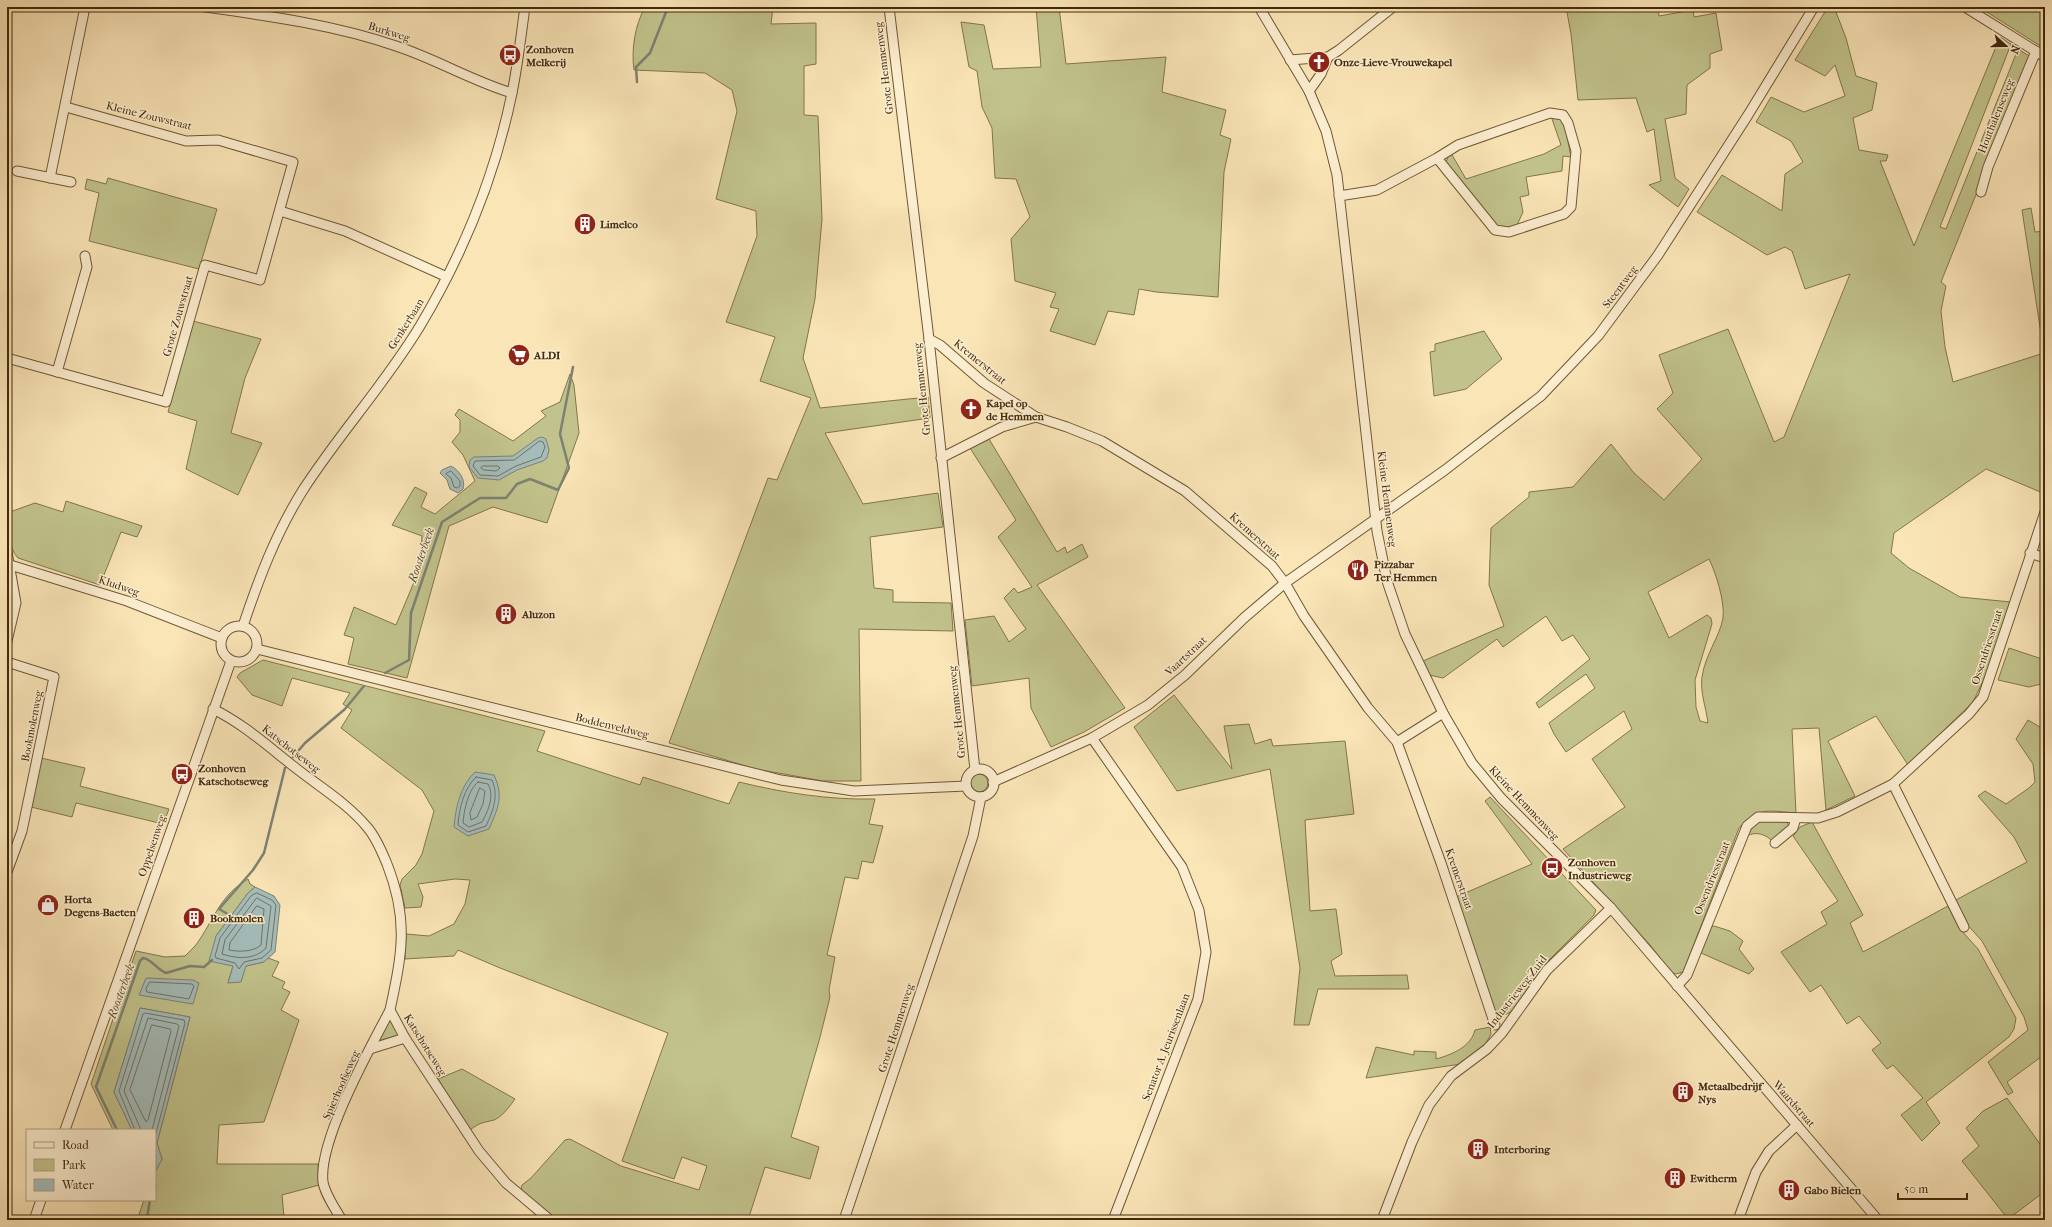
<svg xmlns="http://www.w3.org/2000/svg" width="2052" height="1227" viewBox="0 0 2052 1227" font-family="'IM FELL French Canon',serif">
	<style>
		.green { fill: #c2c38c; stroke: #82764b; fill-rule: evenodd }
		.water { fill: #a4bcba; stroke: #7d8174 }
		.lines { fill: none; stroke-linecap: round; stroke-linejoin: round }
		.shore { stroke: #737262; stroke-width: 1 }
		.stream { stroke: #7d8174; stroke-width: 2.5 }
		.minor-casing { stroke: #705835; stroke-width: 11 }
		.minor { stroke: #fceed0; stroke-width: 9 }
		.labels { text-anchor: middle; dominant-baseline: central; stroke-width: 3; stroke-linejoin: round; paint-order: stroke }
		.street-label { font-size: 11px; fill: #42290a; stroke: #fceed0 }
		.poi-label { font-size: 11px; font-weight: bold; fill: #42290a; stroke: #fceed0; text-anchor: start }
		.water-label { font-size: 12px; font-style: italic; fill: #5a4e36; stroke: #fceed0 }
	</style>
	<rect width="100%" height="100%" fill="#fae5b7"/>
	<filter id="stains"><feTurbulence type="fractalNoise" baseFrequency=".005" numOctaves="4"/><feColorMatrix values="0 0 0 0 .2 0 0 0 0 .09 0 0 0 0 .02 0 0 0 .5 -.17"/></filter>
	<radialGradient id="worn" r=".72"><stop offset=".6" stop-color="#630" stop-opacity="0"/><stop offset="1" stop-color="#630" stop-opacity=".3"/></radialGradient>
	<g class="green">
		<path d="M645,7H773L771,24L816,23V64L804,66V115L818,116L822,219L815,299L803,358L820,408L928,397L930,418L825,433L863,504L938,493L943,527L870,537L874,588L893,590V602L951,603L953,631L859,629L861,781H823L756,769L669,743L768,478L777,480L811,398L760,381L775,337L726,322L757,236L756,211L716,199L737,111L732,90L705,73L634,70C631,50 635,25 645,7Z"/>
		<polygon points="1036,7 1059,7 1066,64 1166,57 1162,92 1226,110 1220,135 1231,139 1224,172 1218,297 1156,292 1139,289 1134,315 1108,311 1095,345 1050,331 1059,309 1050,307 1056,293 1015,281 1011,239 1030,217 1016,179 995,178 992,128 982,107 977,71 969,67 961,22 984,25 993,69 1041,67"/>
		<polygon points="1566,7 1658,7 1659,16 1693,10 1694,17 1716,13 1722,50 1710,54 1710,68 1687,85 1686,114 1665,119 1675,178 1689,189 1678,207 1649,185 1661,181 1654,129 1647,132 1636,98 1578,100 1571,34"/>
		<path d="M1828,7H1834L1846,38L1856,76L1877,83L1872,110L1853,118L1859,150L1888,155L1886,161H1880L1914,246L2000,37L2011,44L1940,227L1946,229L2018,49L2031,57L1941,282L1946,286L1941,311L1945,347L1953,382L2044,353L2022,210L2031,208L2035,232L2045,231V494L1986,469L1894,533L1891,553L1909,568L1960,597L2011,602L1984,679L1973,702L1908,765L1876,716L1828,741L1855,796L1826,810L1819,728L1792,729L1796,813C1769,811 1759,806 1739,828L1683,972L1676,974L1671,972L1651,946L1563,849L1625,807L1592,759L1632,729L1624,711L1566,752L1554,734L1549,723L1595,688L1586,674L1539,708L1536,703L1590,659L1573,635L1562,641L1546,616L1503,647L1497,639L1443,678L1429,675L1423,661L1504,626L1489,585L1491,528L1529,497V492L1573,487L1611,444L1634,473L1664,500L1702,459L1657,409L1673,393L1659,355L1728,329L1774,442L1784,437L1850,274L1805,289L1792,251L1785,247L1767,255L1697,212L1722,175L1782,211L1785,174L1803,162L1791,141L1756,122L1771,97L1804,112L1845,96L1835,65L1825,76L1795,60ZM1709,559C1716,573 1725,602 1723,618C1720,636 1705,655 1702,677C1700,693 1706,707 1708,723L1700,721L1696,707L1695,680L1712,624L1711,618L1707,615L1669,638L1648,592Z"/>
		<polygon points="1979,7 2045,7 2045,49"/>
		<polygon points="1554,115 1564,121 1571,157 1563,156 1562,171 1526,177 1529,195 1520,197 1523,212 1517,225 1507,229 1499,228 1446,163 1448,156 1451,153 1466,179 1544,154 1561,145 1551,116"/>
		<polygon points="108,178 217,209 199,269 89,241 99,193 85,189 87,179 106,184"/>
		<polygon points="193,321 261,339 245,378 231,433 262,443 238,495 186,469 197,421 168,412"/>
		<polygon points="1484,331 1502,359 1466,389 1434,396 1430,352 1435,351 1435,344"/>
		<polygon points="570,374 574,385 579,433 547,523 493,507 449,526 407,678 348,664 354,638 344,635 354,607 396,625 420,568 422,536 392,525 415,487 427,493 421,507 435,514 475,481 463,455 452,442 460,432 460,420 455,415 459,409 513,441 546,416 541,411 560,402"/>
		<polygon points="989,439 1057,552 1065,547 1067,553 1082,544 1088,557 1037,585 1125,708 1084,732 1051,747 1031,708 1029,678 972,686 965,620 994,616 1009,642 1026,629 1004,598 1014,588 1018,593 1032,587 998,537 1016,520 970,448"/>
		<path d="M66,501L142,526L137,537L121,532L100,585L18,558C8,548 7,527 7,513L35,503L63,512Z"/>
		<polygon points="2009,648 2045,660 2045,683 2029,687 1998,680"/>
		<path d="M263,660L545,731L537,751L640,785L643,777L729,804L739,782C784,793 829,800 875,799L869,824L883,826L873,863L862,861L858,879L845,877L827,955L835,957L829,990L830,997L819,1041L791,1137L819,1147L810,1179L765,1167L748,1220H548L521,1189L522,1185L531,1178L565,1140L570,1139L621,1166L699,1190L707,1166L682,1157L674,1179L622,1161L668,1033L500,968L458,950L454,956L405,959L406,934L429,936L454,924L465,904L470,880L455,879L418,884L423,897L421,907L405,908L400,885L402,879L416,865L422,854L434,811L422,790L341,728L352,710L343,704L350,693L292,678L282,706L252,695L237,677L240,673Z"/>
		<polygon points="1174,695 1232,769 1224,726 1249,724 1255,744 1271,739 1273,746 1345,741 1354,814 1305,820 1310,911 1336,909 1342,954 1331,961 1335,976 1407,975 1409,989 1318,989 1309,1025 1294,1025 1300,968 1270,769 1177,791 1134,727"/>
		<polygon points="2028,720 2045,730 2045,1054 2007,1082 2013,1092 2008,1095 1988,1062 2028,1030 2024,1017 1982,941 1965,922 1954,901 2027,862 2014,837 1978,796 1985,791 2006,804 2029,788 2035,782 2033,764 2016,739"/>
		<polygon points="41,758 85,768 80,786 169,809 163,824 76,803 72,817 31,807"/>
		<circle cx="979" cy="783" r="9"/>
		<polygon points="1490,797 1596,910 1594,915 1546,963 1511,1012 1502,1016 1495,1014 1456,897 1532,864 1485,801"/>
		<path d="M1762,821L1787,822L1789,826L1773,842C1766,834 1756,831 1747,836L1754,824Z"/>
		<polygon points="1812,822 1863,915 1850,923 1863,952 1948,906 1959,928 1978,949 2016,1018 2014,1029 2009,1037 1926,1102 1940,1123 1922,1141 1901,1115 1923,1098 1893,1065 1887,1069 1872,1050 1881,1043 1859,1016 1847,1024 1821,985 1810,992 1781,952 1827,924 1821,912 1838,901 1793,836 1800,827"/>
		<path d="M248,879L250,884L255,887L248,893L216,936L233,966L228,983L246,966L264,962L268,958L279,962L272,976L285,982L282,988L290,992L281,1010L299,1020L264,1122L219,1125L217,1164H318L319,1185L282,1195L284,1217L272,1220H137L144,1200H155V1171L162,1159L157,1143L190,1017L140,1008L114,1092L132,1130H113L91,1084L136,951L165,957L185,956C190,951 196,946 200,939C215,916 222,894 248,879Z"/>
		<polygon points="1714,926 1730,931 1743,941 1739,949 1754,969 1749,974 1701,953 1711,927"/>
		<polygon points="390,1018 400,1035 378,1041"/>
		<path d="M1490,1027L1491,1034L1486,1043L1461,1064L1366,1078L1376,1047L1414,1055V1051L1436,1052V1059C1451,1055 1471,1047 1475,1030Z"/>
		<path d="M462,1069L515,1099C510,1106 502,1117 494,1120C483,1123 480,1122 470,1130L438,1079Z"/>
		<polygon points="2007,1098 2045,1151 2045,1200 2040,1195 2008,1219 1962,1161 1979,1146 1966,1128 1983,1111"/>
	</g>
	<g class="water">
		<polygon points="542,437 546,439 549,450 547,458 543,461 517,470 499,480 478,478 469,467 470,460 474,457 513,456 538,438"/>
		<path d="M451,466C459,470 466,480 463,489L458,493L450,489L447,480L440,473L442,470Z"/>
		<path d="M475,772L494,775C504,797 498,808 489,829L468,836L454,827C456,806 460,787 475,772Z"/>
		<polygon points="255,887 274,896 280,905 275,952 264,962 246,966 241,982 228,983 233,966 209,961 216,936 248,893"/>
		<polygon points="146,978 193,980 199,983 193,1004 139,995"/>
		<polygon points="140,1008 190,1017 157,1143 162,1159 156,1171 155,1130 132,1130 114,1092"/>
	</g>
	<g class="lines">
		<g class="shore">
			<polygon points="540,441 543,442 545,447 541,457 516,466 498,476 480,475 473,466 475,461 514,460"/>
			<polygon points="483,466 498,466 500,468 496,471 484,470 481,468"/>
			<polygon points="451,471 460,481 460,486 457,488 454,487 451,478 446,474"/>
			<path d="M476,777L492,780C499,796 493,811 486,826L468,832L458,825C459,809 464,788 476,777Z"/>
			<path d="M478,782L488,784C495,796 488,811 482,822L469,827L463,823C464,810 468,790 478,782Z"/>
			<polygon points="480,788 485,791 483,804 477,817 471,820 470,813"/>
			<polygon points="257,893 272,900 276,905 271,950 262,958 244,962 239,969 235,963 216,958 215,956 220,938 251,896"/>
			<path d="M257,898L271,906L266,948C254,960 238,959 222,954L225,940Z"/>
			<path d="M257,906L264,909L261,945C253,952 239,952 229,950L230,943Z"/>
			<polygon points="150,982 192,984 194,986 189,999 147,992 146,989"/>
			<polygon points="152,1025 170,1029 171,1031 148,1120 146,1122 130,1090"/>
			<polyline points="135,1130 119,1091 143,1014 145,1013 184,1020 185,1023 155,1137"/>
			<polyline points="141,1130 124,1091 148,1018 177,1024 179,1026 152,1130"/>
		</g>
		<g class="stream">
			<polyline points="637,82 636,67 650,53 668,7"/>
			<polyline points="385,673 409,660 411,613 442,522 480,498 506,498 517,484 530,479 558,490 569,468 560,434 573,367"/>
			<polyline points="293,757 305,743 345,709 364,686"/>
			<polyline points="233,917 219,909 253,870 264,853 285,768"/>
			<path d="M117,1130L96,1087L140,961L143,958C152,959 156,969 166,973L190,966L204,967L212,960"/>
			<polyline points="155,1184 155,1187"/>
			<polyline points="145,1220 147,1218 150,1200"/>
		</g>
		<g class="minor-casing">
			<g id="minor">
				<path d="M205,7C269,16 335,25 396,46C436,59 472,81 512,93"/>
				<polyline points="889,7 929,339 975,770"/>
				<polyline points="1259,7 1309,91 1326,131 1337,175 1377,531 1387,581 1405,634 1443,713 1472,763 1501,798 1611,908 1878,1220"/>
				<polyline points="1965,7 2045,57"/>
				<polyline points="1290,60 1328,57 1339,50 1393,7"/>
				<polyline points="1309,91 1321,74 1328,57"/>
				<polyline points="17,171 71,182"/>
				<polyline points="50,178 85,7"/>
				<polyline points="1981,192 1988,167 2036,51"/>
				<polyline points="1339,196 1377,190 1437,158 1495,230 1509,232 1564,214 1571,207 1576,151 1568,123 1563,115 1550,113 1458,145 1437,158"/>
				<polyline points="280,211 345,231 447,277"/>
				<polyline points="929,339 940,345 984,383 1036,417 1067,427 1102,441 1185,491 1272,566 1285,583 1304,616 1368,708 1397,742 1441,863 1495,1025"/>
				<polyline points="7,358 166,402 205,265 260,280 293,162 218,140 186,141 66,107"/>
				<polyline points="57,372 87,267 85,256"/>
				<polyline points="941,458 1002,427 1036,417"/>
				<polyline points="7,552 16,603 7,641"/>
				<polyline points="2030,553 2045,558"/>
				<polyline points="7,564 127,601 222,638"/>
				<circle cx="239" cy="644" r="18"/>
				<path d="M243,626C259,578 276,533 303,490C339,434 385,384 420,326C463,254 495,176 512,93C518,64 521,35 525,7"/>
				<polyline points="257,649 781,780 854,791 966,786"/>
				<polyline points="7,662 54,677 22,831 7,872"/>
				<path d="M213,709C244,724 270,748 297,769C320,787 348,804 367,827C376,837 382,852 387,864C409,920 402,954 390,1010L405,1038L479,1151L506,1183L550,1220"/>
				<polyline points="1092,738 1182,867 1199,910 1206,952 1198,999 1113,1220"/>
				<polyline points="1397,742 1443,713"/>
				<circle cx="980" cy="783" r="14"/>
				<polyline points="993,782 1092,738 1148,705 1185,675 1244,618 1285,583 1445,470 1541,396 1598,336 1658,255 1748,115 1814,7"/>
				<polyline points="1893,784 1964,927"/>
				<polyline points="1775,843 1793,828 1796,818"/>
				<polyline points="1677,986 1687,975 1747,826 1758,817 1818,818 1837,812 1893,784 1969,714 1983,697 2045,512"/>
				<polyline points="370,1049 405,1038"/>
				<polyline points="65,1130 231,661"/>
				<polyline points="34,1220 41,1200"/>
				<path d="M342,1220C335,1209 325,1194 323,1182C318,1141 370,1048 390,1010"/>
				<polyline points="844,1220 973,836 981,797"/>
				<polyline points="1382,1220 1412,1142 1429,1105 1451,1076 1487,1049 1502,1033 1547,970 1611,908"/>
				<polyline points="1738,1220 1756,1172 1769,1151 1797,1125"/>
			</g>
		</g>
		<use href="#minor" class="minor"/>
	</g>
	<defs>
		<g id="bus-disc" transform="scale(1.15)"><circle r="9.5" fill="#8f2418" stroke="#fceed0"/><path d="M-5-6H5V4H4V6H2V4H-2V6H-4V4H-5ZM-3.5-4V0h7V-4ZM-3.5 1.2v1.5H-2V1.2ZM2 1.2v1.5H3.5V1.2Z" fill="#fff"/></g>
		<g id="church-disc" transform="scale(1.15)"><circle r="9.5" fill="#8f2418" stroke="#fceed0"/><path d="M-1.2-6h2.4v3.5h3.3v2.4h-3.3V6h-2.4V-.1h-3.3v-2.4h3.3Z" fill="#fff"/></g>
		<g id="building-disc" transform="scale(1.15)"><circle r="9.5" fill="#8f2418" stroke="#fceed0"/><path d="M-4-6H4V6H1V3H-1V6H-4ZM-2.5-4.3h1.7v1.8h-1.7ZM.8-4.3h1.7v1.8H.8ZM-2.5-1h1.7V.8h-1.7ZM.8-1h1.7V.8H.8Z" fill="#fff"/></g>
		<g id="supermarket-disc" transform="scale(1.15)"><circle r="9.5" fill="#8f2418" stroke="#fceed0"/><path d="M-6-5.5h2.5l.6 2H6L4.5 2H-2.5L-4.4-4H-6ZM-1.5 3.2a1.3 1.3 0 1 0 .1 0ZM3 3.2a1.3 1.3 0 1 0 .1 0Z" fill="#fff"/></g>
		<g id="restaurant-disc" transform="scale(1.15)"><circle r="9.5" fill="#8f2418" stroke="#fceed0"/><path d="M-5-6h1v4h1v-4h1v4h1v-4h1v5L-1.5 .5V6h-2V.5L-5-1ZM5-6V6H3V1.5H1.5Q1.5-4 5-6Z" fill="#fff"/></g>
		<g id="shop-disc" transform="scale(1.15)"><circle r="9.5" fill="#8f2418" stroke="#fceed0"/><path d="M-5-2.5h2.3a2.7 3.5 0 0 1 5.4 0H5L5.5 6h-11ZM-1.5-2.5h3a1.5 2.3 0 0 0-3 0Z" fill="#fff"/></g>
	</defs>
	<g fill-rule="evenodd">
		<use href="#bus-disc" x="510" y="55"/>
		<use href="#church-disc" x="1319" y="62"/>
		<use href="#building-disc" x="585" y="224"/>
		<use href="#supermarket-disc" x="519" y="355"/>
		<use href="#church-disc" x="971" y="409"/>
		<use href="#restaurant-disc" x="1358" y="570"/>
		<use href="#building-disc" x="506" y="614"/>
		<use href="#bus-disc" x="182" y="774"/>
		<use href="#bus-disc" x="1552" y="868"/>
		<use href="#shop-disc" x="48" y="905"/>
		<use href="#building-disc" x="194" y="918"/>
		<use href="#building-disc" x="1683" y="1092"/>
		<use href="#building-disc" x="1478" y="1149"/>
		<use href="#building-disc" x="1675" y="1178"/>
		<use href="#building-disc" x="1789" y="1190"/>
	</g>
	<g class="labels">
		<g class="street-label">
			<text transform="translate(389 32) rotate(17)">Burkweg</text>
			<text transform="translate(884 68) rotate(-97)">Grote Hemmenweg</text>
			<text transform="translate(149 116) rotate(14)">Kleine Zouwstraat</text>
			<text transform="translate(1996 116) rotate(-68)">Houthalenseweg</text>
			<text transform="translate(1620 287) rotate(-53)">Steentweg</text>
			<text transform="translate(178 316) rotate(-74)">Grote Zouwstraat</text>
			<text transform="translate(406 324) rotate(-58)">Genkerbaan</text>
			<text transform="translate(980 362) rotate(39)">Kremerstraat</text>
			<text transform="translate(922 389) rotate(-96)">Grote Hemmenweg</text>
			<text transform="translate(1387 499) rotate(83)">Kleine Hemmenweg</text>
			<text transform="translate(1255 536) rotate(42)">Kremerstraat</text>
			<text transform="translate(119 586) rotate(19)">Kludweg</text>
			<text transform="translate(1987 647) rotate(-72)">Ossendriesstraat</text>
			<text transform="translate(1186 656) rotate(-43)">Vaartstraat</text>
			<text transform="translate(957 712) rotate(-96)">Grote Hemmenweg</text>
			<text transform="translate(32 726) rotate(-79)">Bookmolenweg</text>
			<text transform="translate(612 726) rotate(14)">Boddenveldweg</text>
			<text transform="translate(291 749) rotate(38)">Katschotseweg</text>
			<text transform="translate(1524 803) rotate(47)">Kleine Hemmenweg</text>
			<text transform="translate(152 846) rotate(-71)">Oppelsenweg</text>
			<text transform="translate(1712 878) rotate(-68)">Ossendriesstraat</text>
			<text transform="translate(1459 879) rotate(71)">Kremerstraat</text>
			<text transform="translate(1517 992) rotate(-52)">Industrieweg-Zuid</text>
			<text transform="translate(896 1028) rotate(-72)">Grote Hemmenweg</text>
			<text transform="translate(425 1045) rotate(58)">Katschotseweg</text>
			<text transform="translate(1166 1047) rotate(-69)">Senator A. Jeurissenlaan</text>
			<text transform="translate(341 1085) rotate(-66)">Spierhoofseweg</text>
			<text transform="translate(1794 1104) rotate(49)">Waardstraat</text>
		</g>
		<g class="poi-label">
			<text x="526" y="49">Zonhoven<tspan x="526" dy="13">Melkerij</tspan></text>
			<text x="1334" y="62">Onze-Lieve-Vrouwekapel</text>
			<text x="600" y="224">Limelco</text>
			<text x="534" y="355">ALDI</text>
			<text x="986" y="403">Kapel op<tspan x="986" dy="13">de Hemmen</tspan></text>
			<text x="1374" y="564">Pizzabar<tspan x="1374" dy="13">Ter Hemmen</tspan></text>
			<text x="522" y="614">Aluzon</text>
			<text x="198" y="768">Zonhoven<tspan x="198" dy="13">Katschotseweg</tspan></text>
			<text x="1568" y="862">Zonhoven<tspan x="1568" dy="13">Industrieweg</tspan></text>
			<text x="64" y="899">Horta<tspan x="64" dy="13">Degens-Baeten</tspan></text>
			<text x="210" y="918">Bookmolen</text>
			<text x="1698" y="1086">Metaalbedrijf<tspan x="1698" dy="13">Nys</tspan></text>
			<text x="1494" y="1149">Interboring</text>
			<text x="1690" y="1178">Ewitherm</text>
			<text x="1804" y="1190">Gabo Bielen</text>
		</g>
		<g class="water-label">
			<text transform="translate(421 555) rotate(-71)">Roosterbeek</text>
			<text transform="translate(121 991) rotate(-70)">Roosterbeek</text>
		</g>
	</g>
	<rect width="2052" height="1227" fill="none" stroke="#fae5b7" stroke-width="24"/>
	<rect x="8" y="8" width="2036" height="1211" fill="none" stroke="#42290a" stroke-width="2"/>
	<rect x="12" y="12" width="2028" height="1203" fill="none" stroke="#42290a"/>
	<rect x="26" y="1129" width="130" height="72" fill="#fceed0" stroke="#b29f81"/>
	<rect x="34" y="1142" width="20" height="6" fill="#fceed0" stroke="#b29f81"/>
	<text x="62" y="1149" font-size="12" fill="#42290a">Road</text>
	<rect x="34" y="1159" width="20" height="12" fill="#c2c38c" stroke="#b29f81"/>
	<text x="62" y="1169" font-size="12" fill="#42290a">Park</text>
	<rect x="34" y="1179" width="20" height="12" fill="#a4bcba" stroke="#b29f81"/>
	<text x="62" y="1189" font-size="12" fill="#42290a">Water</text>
	<g transform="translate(2006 46) rotate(111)" stroke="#fceed0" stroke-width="3" paint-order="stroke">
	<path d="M0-3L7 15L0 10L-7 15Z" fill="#42290a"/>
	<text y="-6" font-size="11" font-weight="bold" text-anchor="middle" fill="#42290a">N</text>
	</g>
	<path d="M1898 1193v6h69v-6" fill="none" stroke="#42290a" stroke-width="2"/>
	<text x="1904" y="1193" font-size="12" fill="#42290a" stroke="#fceed0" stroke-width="3" paint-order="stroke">50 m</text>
	<rect width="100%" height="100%" filter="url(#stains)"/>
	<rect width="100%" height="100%" fill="url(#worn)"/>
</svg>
